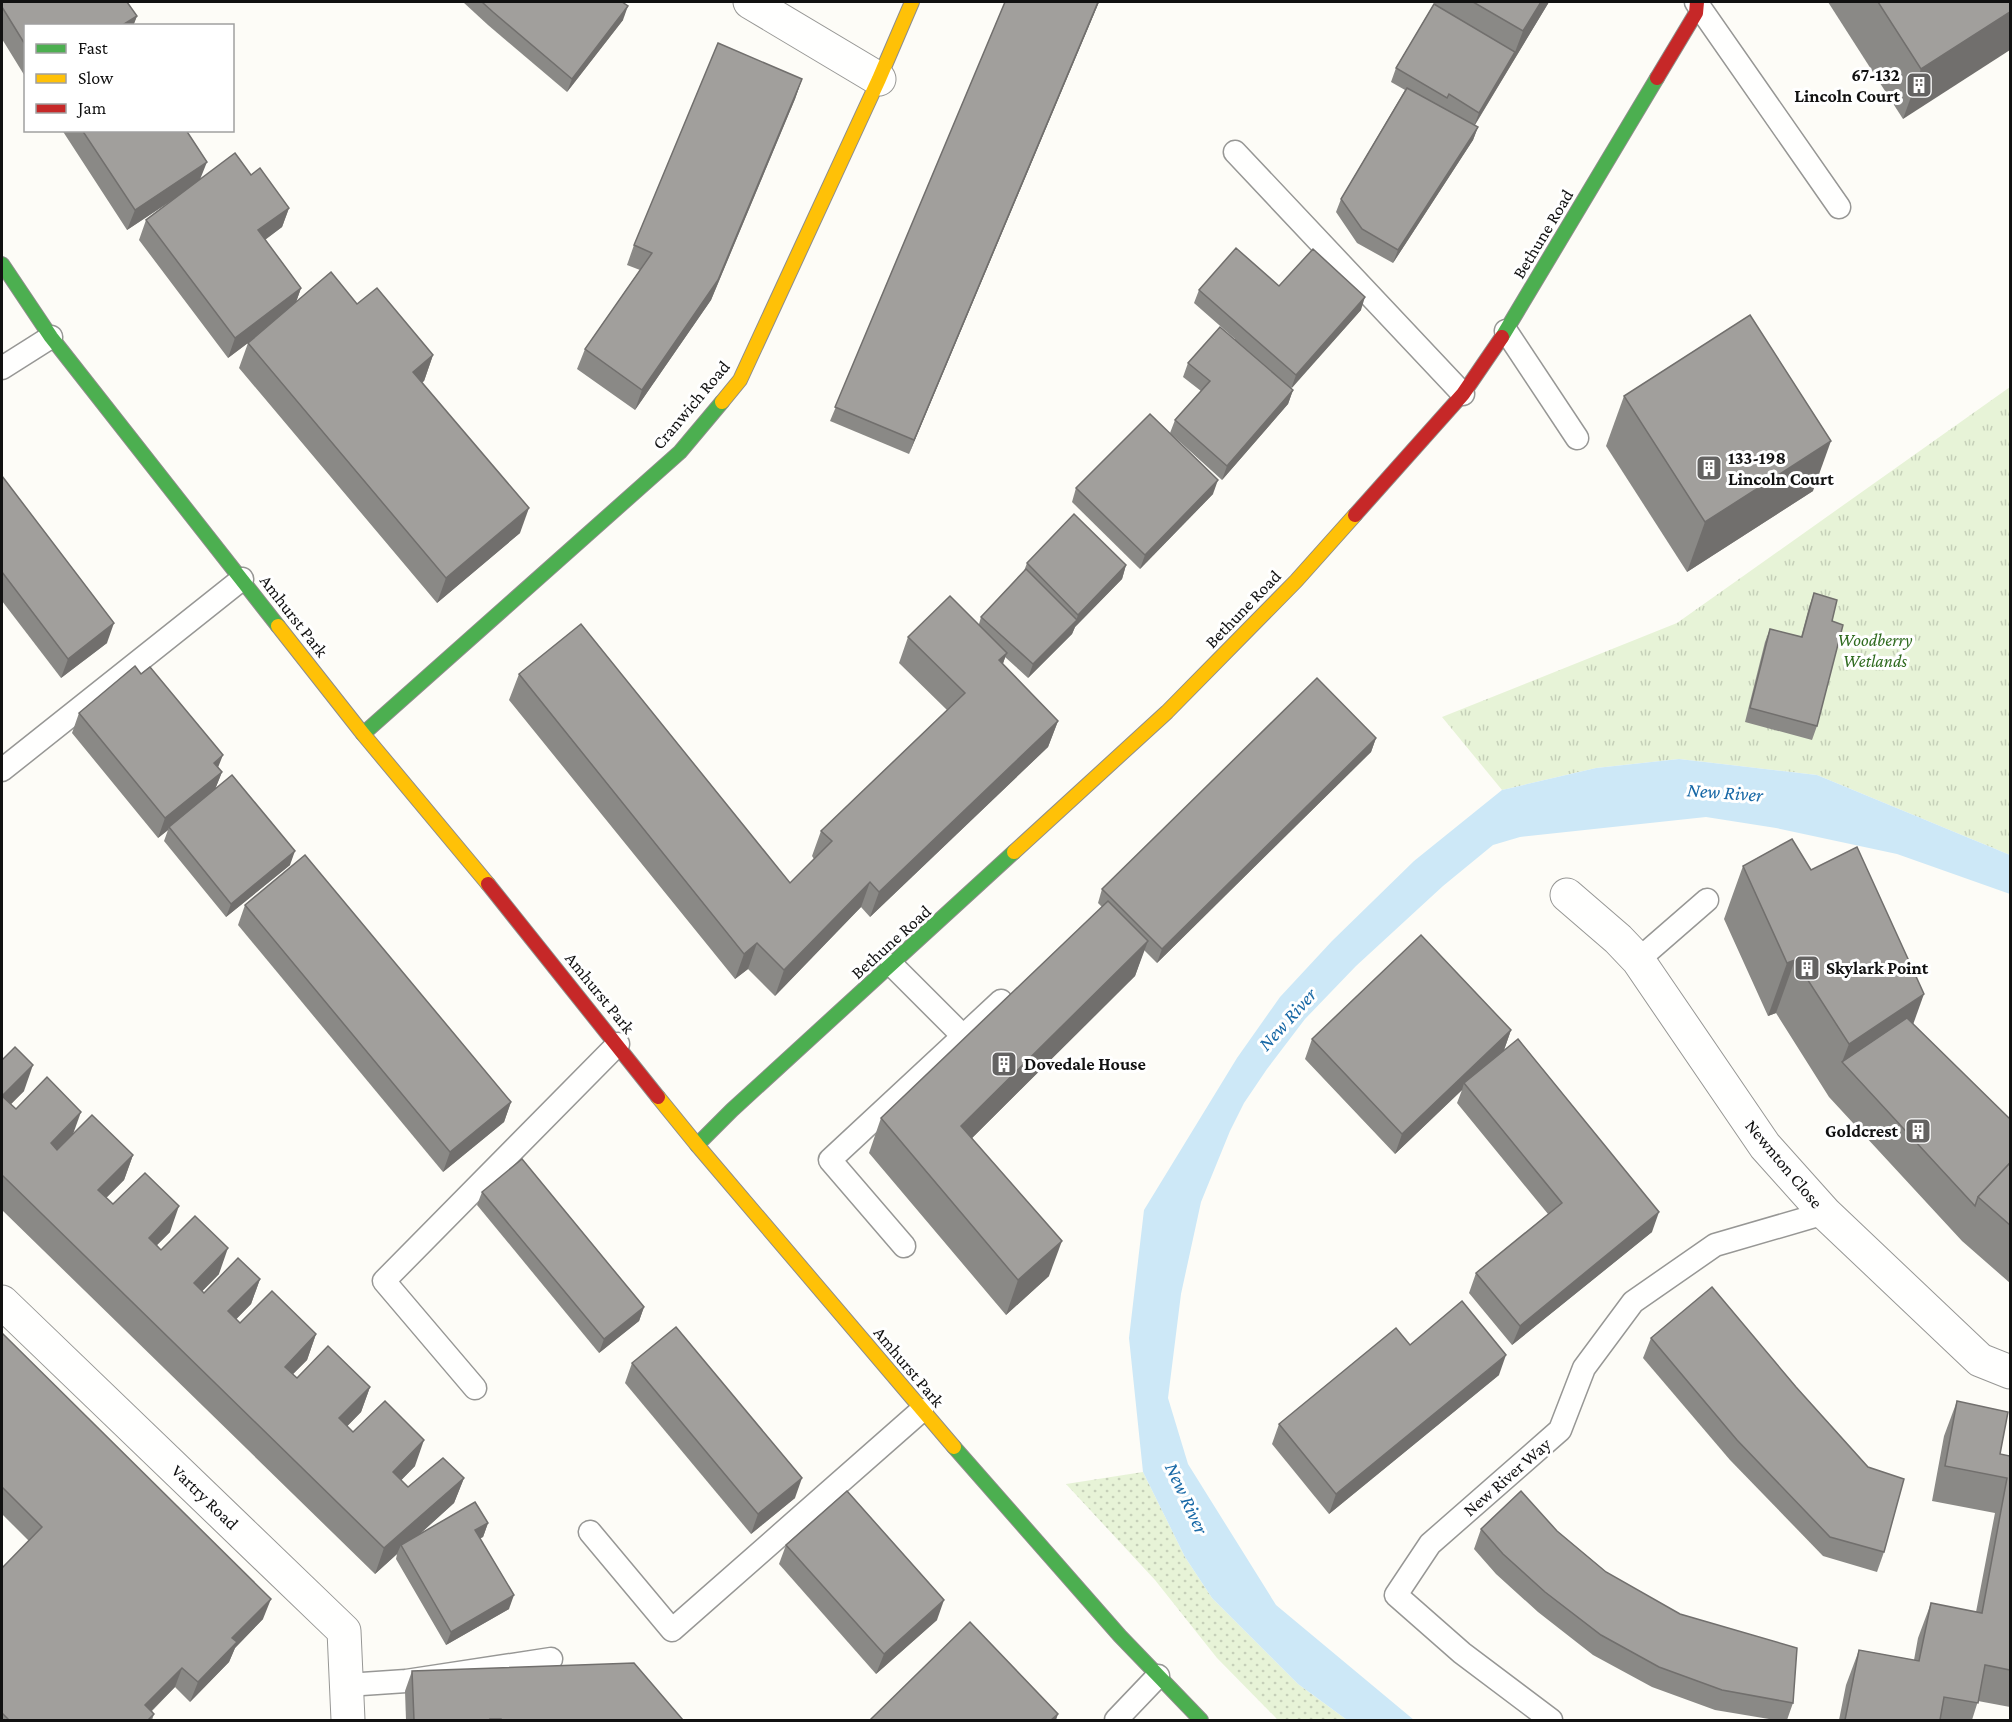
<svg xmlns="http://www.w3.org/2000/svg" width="2012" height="1722" viewBox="0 0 2012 1722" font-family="'Crimson Pro',serif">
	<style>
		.grass { fill: url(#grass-dots) }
		.park { fill: url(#park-tufts) }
		.water { fill: #cde8f7 }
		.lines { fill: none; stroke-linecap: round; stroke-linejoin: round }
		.lane-casing { stroke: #979795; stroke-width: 25 }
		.street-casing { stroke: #979795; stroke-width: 35 }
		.fast-casing { stroke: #8e8d8b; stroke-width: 16 }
		.slow-casing { stroke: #8e8d8b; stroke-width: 16 }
		.jam-casing { stroke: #8e8d8b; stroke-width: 16 }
		.lane { stroke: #fffffe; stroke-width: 22 }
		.street { stroke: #fffffe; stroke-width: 33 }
		.fast { stroke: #4caf50; stroke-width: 14 }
		.slow { stroke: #ffc107; stroke-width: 14 }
		.jam { stroke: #c62828; stroke-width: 14 }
		.wall { fill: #8a8986 }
		.shaded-wall { fill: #716f6d }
		.building { fill: #a19f9c; stroke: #716f6d; stroke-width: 1.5 }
		.labels { text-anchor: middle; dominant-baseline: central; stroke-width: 6; stroke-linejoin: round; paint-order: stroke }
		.poi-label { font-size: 18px; font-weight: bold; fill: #111; stroke: #fff; text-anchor: start }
		.street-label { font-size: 18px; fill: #111; stroke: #fff }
		.park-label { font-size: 18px; font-style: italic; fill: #2f6b1f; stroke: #fff }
		.water-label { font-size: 20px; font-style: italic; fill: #1768a6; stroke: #fff }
	</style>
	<defs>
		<pattern id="grass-dots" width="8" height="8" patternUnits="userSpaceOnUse" patternTransform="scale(1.5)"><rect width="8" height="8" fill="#e7f3d7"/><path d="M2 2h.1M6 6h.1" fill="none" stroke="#c5cfb8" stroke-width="1.8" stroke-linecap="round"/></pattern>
		<pattern id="park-tufts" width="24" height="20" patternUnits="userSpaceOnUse" patternTransform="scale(1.5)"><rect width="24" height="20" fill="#e7f3d7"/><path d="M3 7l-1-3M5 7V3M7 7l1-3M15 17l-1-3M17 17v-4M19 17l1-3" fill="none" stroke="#c5cfb8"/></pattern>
	</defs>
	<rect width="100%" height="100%" fill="#fdfcf7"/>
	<polygon class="grass" points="1143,1472 1185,1557 1212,1598 1298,1684 1347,1720 1278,1720 1217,1658 1155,1580 1066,1484"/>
	<polygon class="park" points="2010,387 2010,855 1817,775 1679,759 1596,768 1502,790 1442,717 1677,623"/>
	<polygon class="water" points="1679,759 1817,775 2010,855 2010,894 1897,854 1776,828 1706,817 1520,837 1493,845 1443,886 1356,966 1305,1019 1267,1069 1244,1103 1230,1131 1201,1202 1181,1294 1168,1398 1188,1464 1276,1605 1414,1720 1347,1720 1298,1684 1212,1598 1185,1557 1143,1472 1129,1338 1144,1210 1237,1058 1280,997 1332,941 1414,861 1502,790 1596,768"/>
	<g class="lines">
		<g class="lane-casing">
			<g id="lane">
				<polyline points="1696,2 1839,207"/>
				<polyline points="1235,152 1463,394"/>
				<polyline points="1506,331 1577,438"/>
				<polyline points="2,368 51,337"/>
				<polyline points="2,770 242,579"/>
				<polyline points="1638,960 1707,900"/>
				<polyline points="892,965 963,1036"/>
				<polyline points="904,1246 830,1160 1001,1001"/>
				<polyline points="475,1388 384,1281 618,1044"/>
				<polyline points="590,1532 672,1630 922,1410"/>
				<polyline points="347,1685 406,1681 551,1659"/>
				<polyline points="1116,1720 1158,1676"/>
				<polyline points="1551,1720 1462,1653 1396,1595 1430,1544 1560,1430 1584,1368 1633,1302 1715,1245 1825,1213"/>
			</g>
		</g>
		<g class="street-casing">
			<g id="street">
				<polyline points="750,2 879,79"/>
				<polyline points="1567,895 1618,939 1638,960 1765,1146 1825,1213 1980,1360 2010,1372"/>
				<polyline points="2,1302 344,1631 348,1720"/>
			</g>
		</g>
		<g class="fast-casing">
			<g id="fast">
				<polyline points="2,264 51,337 278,626"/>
				<polyline points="1502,337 1657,78"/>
				<polyline points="363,734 680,452 722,402"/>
				<polyline points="697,1145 732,1110 1014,852"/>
				<polyline points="954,1447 1120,1636 1201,1720"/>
			</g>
		</g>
		<g class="slow-casing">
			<g id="slow">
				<polyline points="722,402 740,380 879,79 912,2"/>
				<polyline points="278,626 363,734 488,884"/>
				<polyline points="1014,852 1167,712 1296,581 1355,515"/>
				<polyline points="658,1097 697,1145 954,1447"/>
			</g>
		</g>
		<g class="jam-casing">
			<g id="jam">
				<polyline points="1657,78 1696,13 1697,2"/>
				<polyline points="1355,515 1463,394 1502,337"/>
				<polyline points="488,884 658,1097"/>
			</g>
		</g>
		<use href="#lane" class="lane"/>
		<use href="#street" class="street"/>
		<use href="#fast" class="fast"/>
		<use href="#slow" class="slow"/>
		<use href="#jam" class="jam"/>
	</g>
	<g class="wall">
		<polygon points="2,2 137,16 133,26 26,26 26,78 2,39"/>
		<polygon points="463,2 622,2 623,20 567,92 488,25"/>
		<polygon points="1005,2 1099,2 909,454 830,421"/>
		<polygon points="1435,2 1549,2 1475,125 1478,127 1473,140 1393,263 1357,243 1336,212 1341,199 1405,90 1391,82 1396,68"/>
		<polygon points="1828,2 2010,2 1903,119"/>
		<polygon points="802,79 795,99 711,300 635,410 577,369 585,349 640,270 627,265 634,245"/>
		<polygon points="62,130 186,130 200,179 251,175 289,208 282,227 265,240 301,288 296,302 357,304 433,355 424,381 422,382 520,533 437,603 239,368 248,343 228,358 139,240 146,220 174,199 127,230"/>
		<polygon points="1279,286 1361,310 1291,388 1293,390 1288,404 1222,480 1170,433 1175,420 1201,391 1183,377 1188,363 1235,339 1194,303 1199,290"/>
		<polygon points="1624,396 1813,491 1687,572 1606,446"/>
		<polygon points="2,476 107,643 61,678 2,601"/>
		<polygon points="1076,488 1213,494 1140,569 1072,502"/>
		<polygon points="1027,563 1126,565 1122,579 1075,627 1072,634 1028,678 1005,657 1003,664 1058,721 1048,747 870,917 861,907 775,996 748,969 735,979 509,700 519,674 790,883 814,859 812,856 821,831 947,710 899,663 908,637 979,624 981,617 1024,571"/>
		<polygon points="1814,593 1832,621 1817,726 1812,740 1745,722 1765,642 1770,629 1801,637 1809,607"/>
		<polygon points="79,713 218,768 222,772 215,789 290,865 226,917 164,841 168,830 158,838 72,733"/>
		<polygon points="1376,738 1371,752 1157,963 1144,950 1135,976 972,1138 1049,1276 1006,1315 869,1153 881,1118 1102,907 1098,903 1102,889"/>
		<polygon points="1743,866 1811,870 1913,1024 2010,1119 2010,1283 1962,1241 1829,1097 1776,1013 1768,1016 1724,919"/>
		<polygon points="245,905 511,1102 504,1122 443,1172 238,925"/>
		<polygon points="1511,1030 1504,1050 1652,1232 1512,1345 1469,1293 1476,1273 1548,1214 1457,1103 1462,1090 1395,1154 1305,1059 1312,1039"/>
		<polygon points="2,1060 24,1091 11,1104 16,1109 73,1134 133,1155 124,1180 106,1198 113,1204 170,1232 157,1245 161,1250 219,1274 202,1291 204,1293 260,1279 251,1304 236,1319 240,1323 316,1334 307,1360 293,1374 297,1378 370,1387 361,1412 347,1426 353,1432 415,1466 401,1480 408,1487 464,1478 454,1503 420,1534 488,1523 483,1537 480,1538 509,1609 446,1645 396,1559 397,1554 375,1574 2,1210"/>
		<polygon points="482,1192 644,1307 639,1321 599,1353 477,1205"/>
		<polygon points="2,1333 263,1619 235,1648 229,1662 190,1702 175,1687 152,1711 154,1714 152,1720 2,1720 2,1568 29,1541 2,1514"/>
		<polygon points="1651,1338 1884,1552 1877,1572 1823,1556 1730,1460 1643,1358"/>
		<polygon points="1410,1345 1499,1375 1329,1514 1272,1444 1279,1424"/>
		<polygon points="632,1363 795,1498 751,1534 625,1383"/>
		<polygon points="1957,1401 2000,1454 2010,1456 2010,1707 1978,1701 1972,1720 1839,1720 1846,1685 1859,1650 1914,1660 1918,1638 1931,1603 1976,1612 1995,1513 1932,1501 1944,1436"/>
		<polygon points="1481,1529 1557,1531 1606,1572 1793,1703 1787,1720 1775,1720 1715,1710 1652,1687 1593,1655 1538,1612 1496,1574 1474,1549"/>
		<polygon points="786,1545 937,1620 876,1674 779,1564"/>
		<polygon points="412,1671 683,1720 406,1720 405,1691"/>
	</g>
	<g class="shaded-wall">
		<polygon points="1098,2 1099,2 909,454 914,440"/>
		<polygon points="1541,2 1549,2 1474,126 1479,113 1515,52 1523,31"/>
		<polygon points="628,6 623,20 567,92 572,79"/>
		<polygon points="2010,12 2010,50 1903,119 1921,69"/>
		<polygon points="137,16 133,26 121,26"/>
		<polygon points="802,79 795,99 711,300 635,410 642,390"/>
		<polygon points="1478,127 1473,140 1393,263 1398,250"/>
		<polygon points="207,162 199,182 127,230 135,210"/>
		<polygon points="289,208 282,227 251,250 258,230"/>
		<polygon points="301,288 294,308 228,358 235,338"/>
		<polygon points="1365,297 1361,310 1291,389 1296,375"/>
		<polygon points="433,355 424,381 404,397 413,372"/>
		<polygon points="1293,390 1288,404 1222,480 1227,466"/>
		<polygon points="1831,441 1813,491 1687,572 1705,522"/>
		<polygon points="1218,480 1213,494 1140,569 1145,555"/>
		<polygon points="529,508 520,533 437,603 446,578"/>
		<polygon points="1126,565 1122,579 1075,627 1072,634 1028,678 1033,664 1076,621 1078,615"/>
		<polygon points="114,623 107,643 61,678 68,659"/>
		<polygon points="1007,653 997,678 999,660"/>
		<polygon points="1058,721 1048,747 870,917 879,892"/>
		<polygon points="1376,738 1371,752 1157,963 1162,949"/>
		<polygon points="223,755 215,775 214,763"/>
		<polygon points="222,772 214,792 169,827 168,830 158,838 165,818"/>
		<polygon points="295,851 290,865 226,917 231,904"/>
		<polygon points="870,882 861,907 775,996 784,970"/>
		<polygon points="1148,941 1135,976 949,1161 961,1126"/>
		<polygon points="757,943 748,969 735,979 744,954"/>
		<polygon points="1795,960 1776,1013 1768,1016 1787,963"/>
		<polygon points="1924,994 1905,1047 1842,1062 1849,1044"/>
		<polygon points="1511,1030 1504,1050 1464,1083 1462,1090 1395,1154 1402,1134"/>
		<polygon points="33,1065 24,1091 2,1113 2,1096"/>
		<polygon points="511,1102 504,1122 443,1172 450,1152"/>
		<polygon points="81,1112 72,1137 41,1168 51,1143"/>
		<polygon points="133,1155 124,1180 89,1215 98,1190"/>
		<polygon points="179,1206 170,1232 139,1263 149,1238"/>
		<polygon points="1659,1212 1652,1232 1512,1345 1520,1326"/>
		<polygon points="1062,1241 1049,1276 1006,1315 1018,1280"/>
		<polygon points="228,1248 219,1274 185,1309 194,1283"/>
		<polygon points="260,1279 251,1304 219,1337 228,1311"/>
		<polygon points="644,1307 639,1321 599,1353 604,1339"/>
		<polygon points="316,1334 307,1360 275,1392 285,1367"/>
		<polygon points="1506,1355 1499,1375 1329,1514 1336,1494"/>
		<polygon points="370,1387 361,1412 330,1444 339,1418"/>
		<polygon points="424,1440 415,1466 384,1498 393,1472"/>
		<polygon points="464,1478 454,1503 403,1549 401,1545 397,1554 375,1574 384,1548"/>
		<polygon points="802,1478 795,1498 751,1534 758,1514"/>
		<polygon points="488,1523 483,1537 470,1544 475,1530"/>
		<polygon points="514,1595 509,1609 446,1645 451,1632"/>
		<polygon points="271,1599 263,1619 235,1648 229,1662 190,1702 198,1682 232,1638"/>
		<polygon points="944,1600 937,1620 876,1674 884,1654"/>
		<polygon points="182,1668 175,1687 142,1720 145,1705"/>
		<polygon points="1058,1714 1056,1720 1051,1720"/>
		<polygon points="490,1719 501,1719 501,1720 489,1720"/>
	</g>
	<g class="building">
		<polygon points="2,2 127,2 137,16 121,26 26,26 26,46 2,7"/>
		<polygon points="482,2 622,2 628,6 572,79 493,12"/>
		<polygon points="1005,2 1098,2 914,440 835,407"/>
		<polygon points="1473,2 1541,2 1523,31"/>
		<polygon points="1878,2 2010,2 2010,12 1921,69"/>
		<polygon points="1434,4 1515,52 1479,113 1449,94 1447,98 1396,68"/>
		<polygon points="718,43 802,79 718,280 642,390 585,349 652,253 634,245"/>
		<polygon points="1407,88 1478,127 1398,250 1362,229 1341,199"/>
		<polygon points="82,130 186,130 207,162 135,210"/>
		<polygon points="235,153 251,175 260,168 289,208 258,230 301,288 235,338 146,220"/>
		<polygon points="1236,248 1279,286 1313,249 1365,297 1296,375 1199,290"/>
		<polygon points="331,272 357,304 377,288 433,355 413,372 529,508 446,578 248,343"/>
		<polygon points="1750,315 1831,441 1705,522 1624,396"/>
		<polygon points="1220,327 1293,390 1227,466 1175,420 1210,381 1188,363"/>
		<polygon points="1150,414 1218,480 1145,555 1076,488"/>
		<polygon points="2,476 114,623 68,659 2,572"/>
		<polygon points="1074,514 1126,565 1078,615 1027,563"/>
		<polygon points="1026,569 1077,620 1033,664 981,617"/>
		<polygon points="1814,593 1837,600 1832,621 1843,625 1817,726 1750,708 1770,629 1802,637"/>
		<polygon points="950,596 1007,653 999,660 1058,721 879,892 870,882 784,970 757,943 744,954 519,674 581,624 790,883 832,841 821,831 965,693 908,637"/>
		<polygon points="135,666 141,674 150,667 223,755 214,763 222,772 165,818 79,713"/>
		<polygon points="1317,678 1376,738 1162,949 1102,889"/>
		<polygon points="232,775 295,851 231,904 169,827"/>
		<polygon points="1792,839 1811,870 1857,847 1924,994 1849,1044 1795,960 1787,963 1743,866"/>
		<polygon points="305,855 511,1102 450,1152 245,905"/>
		<polygon points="1108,901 1148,941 961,1126 1062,1241 1018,1280 881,1118"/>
		<polygon points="1421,935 1511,1030 1402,1134 1312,1039"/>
		<polygon points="1907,1018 2010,1119 2010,1163 1978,1197 1975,1206 1842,1062"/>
		<polygon points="1518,1039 1659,1212 1520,1326 1476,1273 1562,1203 1464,1083"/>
		<polygon points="15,1047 33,1065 2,1096 16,1109 47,1077 81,1112 51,1143 57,1150 92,1115 133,1155 98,1190 113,1204 145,1173 179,1206 149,1238 161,1250 195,1216 228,1248 194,1283 204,1293 238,1258 260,1279 228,1311 240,1323 272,1291 316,1334 285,1367 297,1378 328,1346 370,1387 339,1418 353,1432 385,1401 424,1440 393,1472 408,1487 443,1458 464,1478 384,1548 2,1175 2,1060"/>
		<polygon points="522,1159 644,1307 604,1339 482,1192"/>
		<polygon points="2010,1163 2010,1225 1978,1197"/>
		<polygon points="1712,1287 1796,1387 1868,1467 1904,1479 1884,1552 1830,1537 1737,1440 1651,1338"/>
		<polygon points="1462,1301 1506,1355 1336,1494 1279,1424 1396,1328 1410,1345"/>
		<polygon points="676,1327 802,1478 758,1514 632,1363"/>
		<polygon points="2,1333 271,1599 232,1638 237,1642 198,1682 182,1668 145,1705 154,1714 148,1720 9,1720 2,1713 2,1568 42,1527 2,1487"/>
		<polygon points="1957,1401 2008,1412 2000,1454 2010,1456 2010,1670 1985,1665 1978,1703 1944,1697 1940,1720 1845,1720 1859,1650 1919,1661 1931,1603 1982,1613 2007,1478 1945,1466"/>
		<polygon points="847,1491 944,1600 884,1654 786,1545"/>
		<polygon points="1521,1491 1557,1531 1606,1572 1680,1614 1797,1648 1793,1703 1722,1690 1659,1667 1601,1635 1545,1592 1503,1554 1481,1529"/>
		<polygon points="475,1502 488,1523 475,1530 514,1595 451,1632 401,1545"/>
		<polygon points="970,1622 1058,1714 1051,1720 870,1720"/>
		<polygon points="634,1663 683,1720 501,1720 501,1719 490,1719 490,1720 414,1720 412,1671"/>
	</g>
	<defs>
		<g id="building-square" transform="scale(1.35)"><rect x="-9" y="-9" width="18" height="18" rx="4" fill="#646362" stroke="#fff"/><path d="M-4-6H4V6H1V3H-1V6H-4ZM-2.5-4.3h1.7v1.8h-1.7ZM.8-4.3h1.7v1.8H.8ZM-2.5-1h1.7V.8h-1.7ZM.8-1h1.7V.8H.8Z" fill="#fff"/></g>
	</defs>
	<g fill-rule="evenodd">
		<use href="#building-square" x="1919" y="85"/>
		<use href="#building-square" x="1709" y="468"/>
		<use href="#building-square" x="1807" y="968"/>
		<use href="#building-square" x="1004" y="1064"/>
		<use href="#building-square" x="1918" y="1131"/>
	</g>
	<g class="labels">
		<g class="poi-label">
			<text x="1900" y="75" text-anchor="end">67-132<tspan x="1900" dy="21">Lincoln Court</tspan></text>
			<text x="1728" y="458">133-198<tspan x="1728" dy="21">Lincoln Court</tspan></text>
			<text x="1826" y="968">Skylark Point</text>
			<text x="1024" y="1064">Dovedale House</text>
			<text x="1898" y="1131" text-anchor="end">Goldcrest</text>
		</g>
		<g class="street-label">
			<text transform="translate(1543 234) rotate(-59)">Bethune Road</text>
			<text transform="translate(691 405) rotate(-50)">Cranwich Road</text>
			<text transform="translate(1243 609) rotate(-46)">Bethune Road</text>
			<text transform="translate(294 616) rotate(52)">Amhurst Park</text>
			<text transform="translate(891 942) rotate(-42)">Bethune Road</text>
			<text transform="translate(600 993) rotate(51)">Amhurst Park</text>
			<text transform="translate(1784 1164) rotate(50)">Newnton Close</text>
			<text transform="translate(909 1367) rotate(50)">Amhurst Park</text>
			<text transform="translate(1507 1477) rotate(-41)">New River Way</text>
			<text transform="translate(205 1497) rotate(44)">Vartry Road</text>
		</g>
		<g class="park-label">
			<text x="1875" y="640">Woodberry<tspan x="1875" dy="21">Wetlands</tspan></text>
		</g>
		<g class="water-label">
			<text transform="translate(1725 792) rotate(4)">New River</text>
			<text transform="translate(1287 1019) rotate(-48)">New River</text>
			<text transform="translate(1187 1498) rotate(65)">New River</text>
		</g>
	</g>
	<rect width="2012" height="1722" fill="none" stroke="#111111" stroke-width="6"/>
	<rect x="24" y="24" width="210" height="108" fill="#ffffff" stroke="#a0a0a0" stroke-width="1.5"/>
	<rect x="36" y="44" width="30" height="9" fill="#4caf50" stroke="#a0a0a0" stroke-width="1.5"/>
	<text x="78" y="54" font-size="18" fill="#111111">Fast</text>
	<rect x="36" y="74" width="30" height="9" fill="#ffc107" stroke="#a0a0a0" stroke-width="1.5"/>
	<text x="78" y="84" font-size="18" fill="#111111">Slow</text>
	<rect x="36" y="104" width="30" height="9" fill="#c62828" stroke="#a0a0a0" stroke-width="1.5"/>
	<text x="78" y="114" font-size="18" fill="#111111">Jam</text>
</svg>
